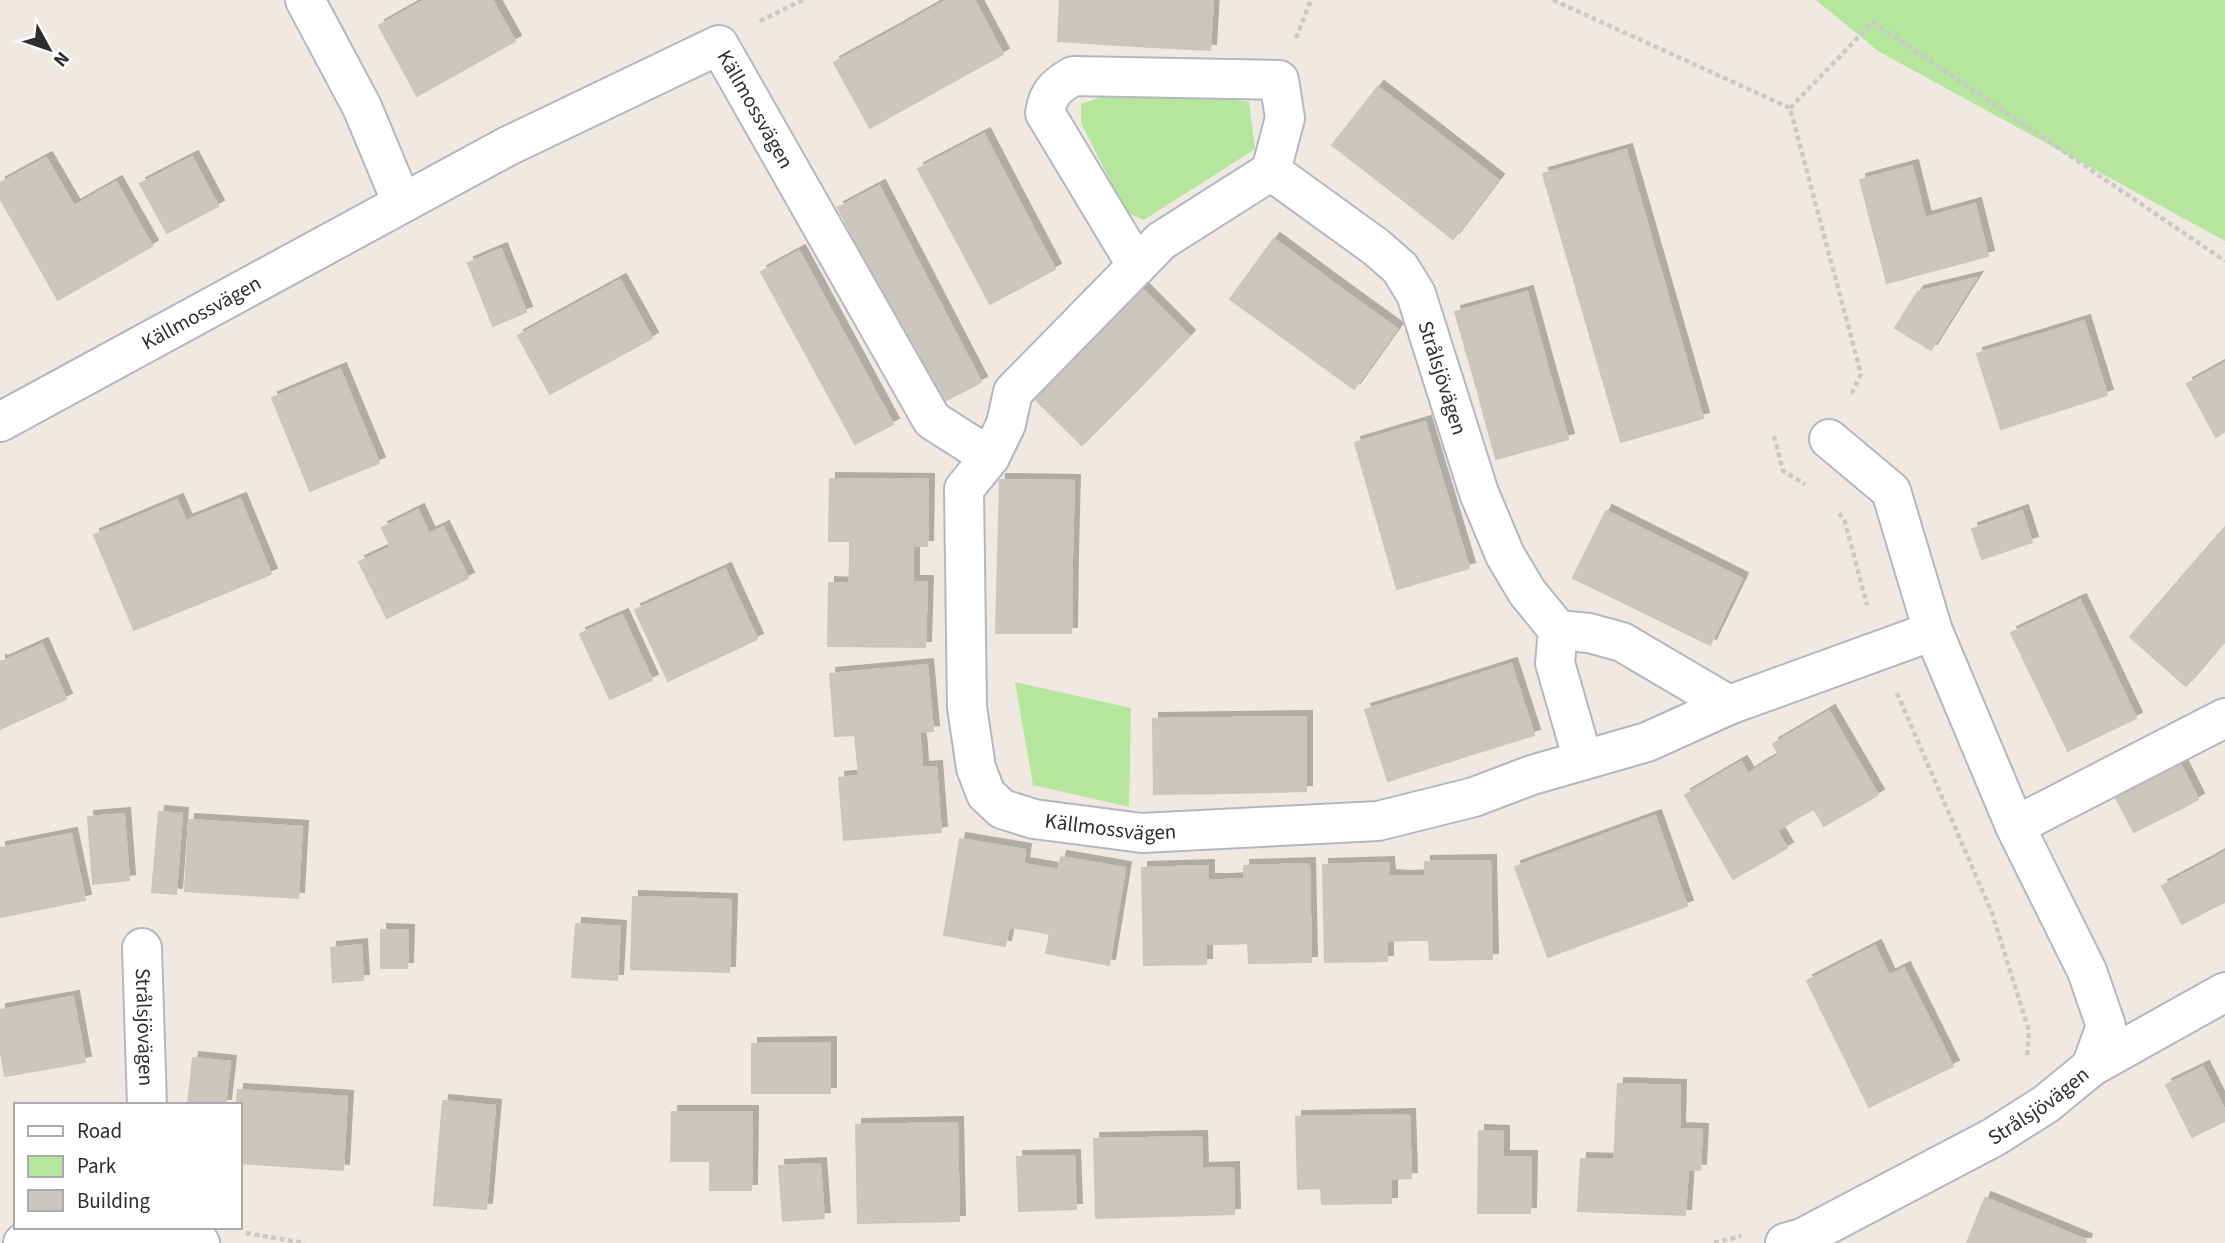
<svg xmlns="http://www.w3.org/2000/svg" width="2225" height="1243" viewBox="0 0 2225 1243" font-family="'Source Sans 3',sans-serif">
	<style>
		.green { fill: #b6e59e }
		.building { fill: #cbc7bf; stroke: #cbc5ba; stroke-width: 2; filter: url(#shadow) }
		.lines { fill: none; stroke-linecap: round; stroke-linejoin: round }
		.minor-casing { stroke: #b4b7c1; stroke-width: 42 }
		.path { stroke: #c9c9c9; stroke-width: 4.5; stroke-dasharray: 5 3.5; stroke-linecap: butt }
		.minor { stroke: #fff; stroke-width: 38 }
		.labels { text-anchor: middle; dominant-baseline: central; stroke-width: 5; stroke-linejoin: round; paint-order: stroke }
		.street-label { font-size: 21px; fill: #2e2e2e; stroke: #fff }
	</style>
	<defs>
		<filter id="shadow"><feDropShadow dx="6" dy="-6" stdDeviation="0" flood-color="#0004"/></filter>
	</defs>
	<rect width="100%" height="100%" fill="#efe9e1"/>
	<g class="green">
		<polygon points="1816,0 2225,0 2225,241 1878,51"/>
		<polygon points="1199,95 1249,102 1255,149 1144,220 1126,212 1081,123 1081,104 1104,96"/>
		<polygon points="1015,682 1131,708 1129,807 1033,785"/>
	</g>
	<g class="building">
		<polygon points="425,0 492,0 515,41 417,96 379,26"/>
		<polygon points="947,0 974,0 1003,54 936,91 901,26"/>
		<polygon points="1060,0 1136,0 1134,46 1058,41"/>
		<polygon points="1136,0 1213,0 1210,50 1134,46"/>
		<polygon points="901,26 936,91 870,128 834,63"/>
		<polygon points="1378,87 1438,133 1393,192 1332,145"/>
		<polygon points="1438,133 1498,180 1453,239 1393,192"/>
		<polygon points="984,134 1019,201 954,236 918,169"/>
		<polygon points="1626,150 1703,418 1621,442 1543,174"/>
		<polygon points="192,157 218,206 167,233 140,184"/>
		<polygon points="46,158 74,206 116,182 152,246 58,300 0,198 0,183"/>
		<polygon points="1912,166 1925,218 1975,204 1988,256 1887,283 1860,180"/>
		<polygon points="879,186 981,382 941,403 838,208"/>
		<polygon points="1019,201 1055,269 990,304 954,236"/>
		<polygon points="1274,239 1335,284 1292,344 1230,299"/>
		<polygon points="501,249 526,312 493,326 468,263"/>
		<polygon points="799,251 893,424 855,444 761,272"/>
		<polygon points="1976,278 1931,350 1895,328 1918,292"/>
		<polygon points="620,280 652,338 550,394 518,336"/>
		<polygon points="1137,284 1189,336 1136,391 1083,339"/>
		<polygon points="1335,284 1397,329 1354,389 1292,344"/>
		<polygon points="1527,292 1547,365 1476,385 1455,312"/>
		<polygon points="2084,321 2107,395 2001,429 1977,354"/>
		<polygon points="1083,339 1136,391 1082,445 1029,393"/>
		<polygon points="2225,363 2225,431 2216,437 2187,384"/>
		<polygon points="1547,365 1568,439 1496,459 1476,385"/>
		<polygon points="340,369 379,463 310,491 272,398"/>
		<polygon points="1425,422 1447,495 1376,516 1355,443"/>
		<polygon points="830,479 928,480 927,546 913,546 913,564 850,563 850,541 829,541"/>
		<polygon points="1000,480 1074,481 1072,557 998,556"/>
		<polygon points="1447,495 1469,568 1397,589 1376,516"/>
		<polygon points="240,499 271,574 134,630 94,535 177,500 186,521"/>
		<polygon points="418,510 429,534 443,527 468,578 387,618 359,562 391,547 382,528"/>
		<polygon points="1606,511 1674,545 1641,611 1573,578"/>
		<polygon points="2022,511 2032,542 1982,559 1972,529"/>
		<polygon points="2225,527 2225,618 2180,579"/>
		<polygon points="1674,545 1742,579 1710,645 1641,611"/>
		<polygon points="998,556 1072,557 1071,633 996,633"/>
		<polygon points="850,563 913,564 913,582 927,582 925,647 828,646 829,583 849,584"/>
		<polygon points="725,569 757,639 668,681 635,610"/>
		<polygon points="2180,579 2225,618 2225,640 2186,686 2130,637"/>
		<polygon points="2080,600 2136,718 2068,751 2011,633"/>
		<polygon points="622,615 652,680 610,699 580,634"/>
		<polygon points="42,644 66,699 0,729 0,661 2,662"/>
		<polygon points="1511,664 1534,735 1460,758 1439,687"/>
		<polygon points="927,665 933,731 919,732 921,750 857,756 855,735 835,736 830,674"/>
		<polygon points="1439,687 1460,758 1388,781 1365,710"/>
		<polygon points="1829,711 1878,795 1824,826 1814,809 1796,819 1764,764 1779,755 1773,744"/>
		<polygon points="1306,717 1306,791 1230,793 1229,718"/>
		<polygon points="1229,718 1230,793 1154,794 1153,719"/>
		<polygon points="921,750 922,768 936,767 941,832 844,840 839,778 859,776 857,756"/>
		<polygon points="1741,762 1748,774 1764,764 1796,819 1777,831 1787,848 1733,879 1685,795"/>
		<polygon points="2181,765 2198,799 2182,808 2165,773"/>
		<polygon points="2165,773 2182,808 2166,816 2148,782"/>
		<polygon points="2148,782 2166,816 2150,824 2132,790"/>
		<polygon points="2132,790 2150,824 2134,832 2116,798"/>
		<polygon points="159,812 182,814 176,894 152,892"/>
		<polygon points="124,814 129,880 93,884 88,817"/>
		<polygon points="1655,816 1687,906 1618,931 1586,841"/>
		<polygon points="189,820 302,827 298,898 185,891"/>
		<polygon points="71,834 85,900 0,917 0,848"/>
		<polygon points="960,839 1025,850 1023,864 1041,867 1030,930 1009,927 1005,946 944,935"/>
		<polygon points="1586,841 1618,931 1548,957 1515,867"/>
		<polygon points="2225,852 2225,888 2211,860"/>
		<polygon points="1061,857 1125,868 1109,965 1046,953 1050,934 1030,930 1041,867 1058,870"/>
		<polygon points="2211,860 2225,888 2225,902 2214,907 2194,869"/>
		<polygon points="1490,861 1492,959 1430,960 1429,940 1409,940 1407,877 1425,876 1425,862"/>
		<polygon points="1388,863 1389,876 1407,877 1409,940 1387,941 1387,961 1325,962 1323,865"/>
		<polygon points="1309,864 1311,962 1249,963 1248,943 1228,944 1226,880 1244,879 1244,866"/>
		<polygon points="1208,866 1208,880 1226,880 1228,944 1206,944 1206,964 1144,965 1142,868"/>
		<polygon points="2194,869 2214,907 2199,915 2179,877"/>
		<polygon points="2179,877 2199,915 2182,924 2162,886"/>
		<polygon points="633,897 731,900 729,972 631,969"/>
		<polygon points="576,924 620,927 617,980 572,977"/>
		<polygon points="381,930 408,931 407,968 381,968"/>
		<polygon points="361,945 363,980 333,982 331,948"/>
		<polygon points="1875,946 1889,976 1904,968 1953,1066 1869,1107 1807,981"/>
		<polygon points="73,997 85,1062 5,1076 0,1047 0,1010"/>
		<polygon points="830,1043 830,1093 752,1093 752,1044"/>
		<polygon points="193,1058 230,1062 225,1105 188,1105"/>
		<polygon points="2203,1067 2225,1111 2225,1121 2192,1137 2166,1085"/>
		<polygon points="1618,1084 1680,1086 1679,1129 1702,1130 1700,1170 1688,1169 1685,1215 1578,1211 1581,1159 1614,1160"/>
		<polygon points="238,1090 347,1097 343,1170 240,1163 240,1105 237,1105"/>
		<polygon points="443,1101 495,1106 486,1209 434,1205"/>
		<polygon points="672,1112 752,1112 751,1190 710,1190 710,1161 671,1161"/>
		<polygon points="1409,1115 1411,1178 1391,1179 1391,1203 1322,1204 1321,1188 1298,1189 1296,1117"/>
		<polygon points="957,1123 959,1221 858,1223 856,1125"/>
		<polygon points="1479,1131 1503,1132 1503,1157 1531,1157 1530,1213 1478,1213"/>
		<polygon points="1201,1137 1202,1169 1233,1168 1234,1214 1096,1218 1094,1139"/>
		<polygon points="1074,1156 1076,1209 1019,1211 1017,1157"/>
		<polygon points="820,1164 824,1218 783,1221 779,1166"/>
		<polygon points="1985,1198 2086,1240 2085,1243 1967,1243"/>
	</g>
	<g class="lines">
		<g class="minor-casing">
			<g id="minor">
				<polyline points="305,0 362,107 402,203"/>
				<path id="s1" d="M1271,171L1376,247L1400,268L1416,294L1479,493L1505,555L1527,592L1558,630"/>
				<path id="s2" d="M1137,266L1045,113C1048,93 1056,86 1073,76L1279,80L1285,118L1271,171L1161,241L1013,392L1006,424L990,457L964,489L967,707L976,768L986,794L1002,809L1034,819L1142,833L1378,821L1474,797L1532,775L1647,742L1729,705L1933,631"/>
				<path id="s3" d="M0,422L508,146L719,45L932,420L990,457"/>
				<polyline points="1583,760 1555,663 1558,630 1589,633 1622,642 1729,705"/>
				<polyline points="2015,826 2225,718"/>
				<path id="s4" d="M142,948L147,1105"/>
				<polyline points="2091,1067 2225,992"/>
				<polyline points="23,1243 152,1234 200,1243"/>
				<path id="s5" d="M1785,1243L1802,1238L1994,1137L2046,1104L2091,1067L2106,1026L2087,971L2015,826L1933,631L1891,491L1829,439"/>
			</g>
		</g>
		<g class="path">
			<polyline points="1553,0 1790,108 1861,374 1850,397"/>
			<polyline points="760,21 803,0"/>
			<polyline points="1296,38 1311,0"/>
			<polyline points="1790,108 1873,22 2225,261"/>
			<polyline points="1774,436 1783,471 1805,484"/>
			<polyline points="1839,513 1845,522 1867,605"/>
			<polyline points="1897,693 1992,913 2029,1031 2027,1057"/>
			<polyline points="246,1233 305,1243"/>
			<polyline points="1714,1243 1741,1236"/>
		</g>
		<use href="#minor" class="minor"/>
	</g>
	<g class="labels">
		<g class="street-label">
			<text stroke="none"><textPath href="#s3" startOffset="886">Källmossvägen</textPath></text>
			<text stroke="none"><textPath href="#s3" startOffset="229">Källmossvägen</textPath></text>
			<text stroke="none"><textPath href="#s1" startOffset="280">Strålsjövägen</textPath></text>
			<text stroke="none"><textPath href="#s2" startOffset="1419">Källmossvägen</textPath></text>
			<text stroke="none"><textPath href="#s4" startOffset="79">Strålsjövägen</textPath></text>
			<text stroke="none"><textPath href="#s5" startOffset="289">Strålsjövägen</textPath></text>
		</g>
	</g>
	<rect x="14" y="1103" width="228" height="126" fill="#ffffff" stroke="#ababab" stroke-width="2"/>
	<rect x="28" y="1126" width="35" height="10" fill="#ffffff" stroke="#ababab" stroke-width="2"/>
	<text x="77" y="1138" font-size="21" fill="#2e2e2e">Road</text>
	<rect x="28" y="1156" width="35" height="21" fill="#b6e59e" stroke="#ababab" stroke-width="2"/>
	<text x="77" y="1173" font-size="21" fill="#2e2e2e">Park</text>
	<rect x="28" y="1190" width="35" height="21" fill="#cbc7bf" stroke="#ababab" stroke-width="2"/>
	<text x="77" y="1208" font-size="21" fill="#2e2e2e">Building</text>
	<g transform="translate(49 49) rotate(130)" stroke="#ffffff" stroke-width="5" paint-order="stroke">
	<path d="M0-5L12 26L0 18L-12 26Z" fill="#2e2e2e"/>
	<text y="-10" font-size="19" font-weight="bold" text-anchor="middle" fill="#2e2e2e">N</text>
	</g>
</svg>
